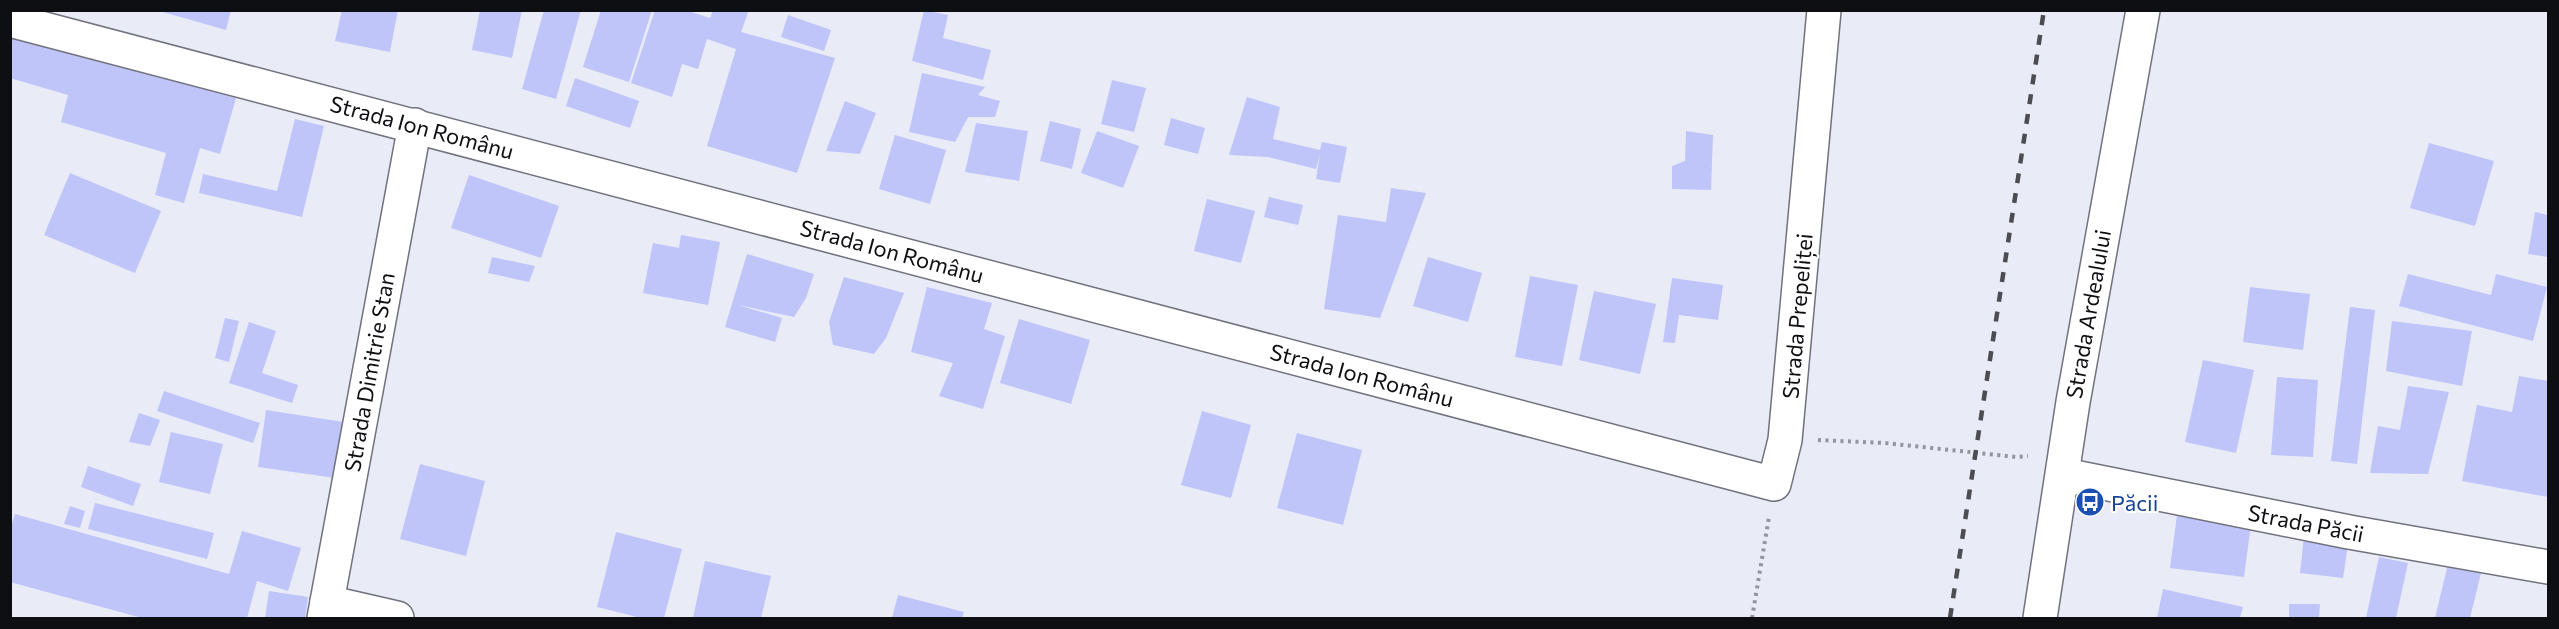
<svg xmlns="http://www.w3.org/2000/svg" width="2559" height="629" viewBox="0 0 2559 629" font-family="Commissioner,sans-serif">
	<style>
		.building { fill: #bfc5f9 }
		.lines { fill: none; stroke-linecap: round; stroke-linejoin: round }
		.minor-casing { stroke: #71727d; stroke-width: 36 }
		.path { stroke: #93959d; stroke-width: 4; stroke-dasharray: 3 4.5; stroke-linecap: butt }
		.minor { stroke: #fff; stroke-width: 33 }
		.rail { stroke: #4c4d53; stroke-width: 4.5; stroke-dasharray: 10 10; stroke-linecap: butt }
		.labels { text-anchor: middle; dominant-baseline: central; stroke-width: 4.5; stroke-linejoin: round; paint-order: stroke }
		.street-label { font-size: 22px; fill: #0e0f12; stroke: #fff }
		.transit-label { font-size: 22px; fill: #164399; stroke: #fff; text-anchor: start }
	</style>
	<rect width="100%" height="100%" fill="#e9ebf7"/>
	<g class="building">
		<polygon points="156,10 231,10 226,30"/>
		<polygon points="342,10 398,10 390,52 335,41"/>
		<polygon points="480,10 522,10 512,58 472,50"/>
		<polygon points="544,10 581,10 556,99 522,89"/>
		<polygon points="601,10 652,10 629,82 583,67"/>
		<polygon points="655,10 685,10 710,18 713,10 749,10 741,32 835,58 797,173 707,146 736,49 707,39 698,69 682,64 672,97 631,83"/>
		<polygon points="924,10 948,15 943,38 991,50 983,80 912,61"/>
		<polygon points="788,15 831,30 824,51 781,37"/>
		<polygon points="10,35 236,98 220,154 200,148 184,203 155,195 166,153 61,122 68,95 10,78"/>
		<polygon points="922,73 985,87 978,95 1000,101 995,117 968,117 955,142 909,132"/>
		<polygon points="575,78 639,101 630,128 566,106"/>
		<polygon points="1112,80 1146,88 1134,132 1101,124"/>
		<polygon points="1247,97 1280,107 1273,139 1320,150 1322,142 1347,147 1340,183 1316,179 1320,154 1316,169 1268,157 1229,155"/>
		<polygon points="845,101 876,113 860,154 826,151"/>
		<polygon points="1171,118 1205,128 1198,154 1164,145"/>
		<polygon points="295,119 324,126 302,217 199,193 203,174 277,191"/>
		<polygon points="1050,121 1081,129 1072,169 1040,161"/>
		<polygon points="976,123 1028,131 1019,181 965,172"/>
		<polygon points="1097,131 1139,146 1123,188 1081,173"/>
		<polygon points="1686,131 1713,135 1711,190 1672,189 1672,166 1685,161"/>
		<polygon points="895,135 946,150 930,204 879,189"/>
		<polygon points="2429,143 2494,161 2475,226 2410,208"/>
		<polygon points="70,173 161,211 135,273 44,235"/>
		<polygon points="469,175 559,206 541,258 451,228"/>
		<polygon points="1391,188 1426,193 1380,318 1324,309 1338,215 1386,222"/>
		<polygon points="1269,197 1303,205 1298,225 1264,217"/>
		<polygon points="1207,199 1255,211 1241,263 1194,251"/>
		<polygon points="2535,212 2548,215 2548,257 2528,254"/>
		<polygon points="681,235 720,242 708,305 643,293 653,243 679,248"/>
		<polygon points="747,254 814,274 806,298 794,317 738,305 782,318 775,342 725,327"/>
		<polygon points="492,257 535,266 529,282 488,273"/>
		<polygon points="1428,257 1482,273 1468,322 1413,306"/>
		<polygon points="2408,274 2491,295 2496,274 2547,287 2533,341 2399,306"/>
		<polygon points="1530,276 1578,285 1562,366 1515,357"/>
		<polygon points="844,277 904,293 886,338 874,354 833,345 829,322"/>
		<polygon points="1672,278 1723,285 1718,320 1679,315 1675,343 1663,342"/>
		<polygon points="927,287 992,303 984,329 1005,336 983,409 939,396 953,363 911,352"/>
		<polygon points="2250,287 2310,294 2303,350 2243,342"/>
		<polygon points="1594,291 1656,304 1640,374 1579,360"/>
		<polygon points="2350,307 2375,310 2357,464 2331,461"/>
		<polygon points="225,318 239,321 229,362 215,358"/>
		<polygon points="1019,319 1090,340 1071,404 1000,383"/>
		<polygon points="2392,321 2472,331 2462,386 2386,371"/>
		<polygon points="249,322 276,331 262,373 298,385 292,403 229,383"/>
		<polygon points="2203,360 2254,370 2236,453 2185,442"/>
		<polygon points="2519,376 2548,381 2548,497 2462,481 2477,405 2512,412"/>
		<polygon points="2277,377 2318,380 2313,457 2271,455"/>
		<polygon points="2408,386 2449,392 2428,474 2370,473 2378,426 2400,430"/>
		<polygon points="164,391 260,423 253,443 157,411"/>
		<polygon points="266,410 350,423 342,479 258,467"/>
		<polygon points="1202,411 1251,425 1231,498 1181,485"/>
		<polygon points="139,413 160,420 150,446 129,442"/>
		<polygon points="171,432 223,444 210,494 159,482"/>
		<polygon points="1297,433 1362,450 1343,525 1277,508"/>
		<polygon points="420,464 485,481 466,556 400,539"/>
		<polygon points="88,466 141,484 133,506 81,487"/>
		<polygon points="95,503 214,533 207,559 88,529"/>
		<polygon points="70,506 85,511 80,528 64,524"/>
		<polygon points="15,514 229,574 242,531 301,548 288,591 257,581 247,618 142,618 10,582 10,530"/>
		<polygon points="2177,515 2251,524 2244,577 2170,568"/>
		<polygon points="2305,527 2349,538 2343,578 2300,573"/>
		<polygon points="616,532 682,549 664,618 641,618 597,607"/>
		<polygon points="2450,556 2483,565 2470,618 2435,618"/>
		<polygon points="2379,557 2408,563 2396,618 2366,618"/>
		<polygon points="705,561 771,576 761,618 693,618"/>
		<polygon points="2163,589 2243,607 2240,618 2157,618"/>
		<polygon points="269,591 308,597 305,618 265,618"/>
		<polygon points="898,595 964,612 962,618 892,618"/>
		<polygon points="2289,604 2320,604 2319,618 2289,618"/>
	</g>
	<g class="lines">
		<g class="minor-casing">
			<g id="minor">
				<polyline points="10,20 1774,484 1785,440 1824,10"/>
				<polyline points="2064,475 2349,532 2548,567"/>
				<polyline points="327,602 397,618"/>
				<polyline points="324,618 415,125"/>
				<polyline points="2040,618 2073,402 2143,10"/>
			</g>
		</g>
		<g class="path">
			<polyline points="1818,440 1885,443 2016,457 2028,456"/>
			<polyline points="1752,618 1769,517"/>
		</g>
		<use href="#minor" class="minor"/>
		<polyline class="rail" points="1950,618 2044,10"/>
	</g>
	<defs>
		<g id="bus-disc" transform="scale(1.5)"><circle r="9.5" fill="#1a4fb4" stroke="#fff"/><path d="M-5-6H5V4H4V6H2V4H-2V6H-4V4H-5ZM-3.5-4V0h7V-4ZM-3.5 1.2v1.5H-2V1.2ZM2 1.2v1.5H3.5V1.2Z" fill="#fff"/></g>
	</defs>
	<g fill-rule="evenodd">
		<use href="#bus-disc" x="2090" y="502"/>
	</g>
	<g class="labels">
		<g class="street-label">
			<text transform="translate(422 127) rotate(15)">Strada Ion Românu</text>
			<text transform="translate(892 251) rotate(15)">Strada Ion Românu</text>
			<text transform="translate(2088 314) rotate(-80)">Strada Ardealului</text>
			<text transform="translate(1797 316) rotate(-85)">Strada Prepeliței</text>
			<text transform="translate(369 372) rotate(-80)">Strada Dimitrie Stan</text>
			<text transform="translate(1362 375) rotate(15)">Strada Ion Românu</text>
			<text transform="translate(2306 523) rotate(11)">Strada Păcii</text>
		</g>
		<g class="transit-label">
			<text x="2111" y="502">Păcii</text>
		</g>
	</g>
	<rect width="2559" height="629" fill="none" stroke="#0e0f12" stroke-width="24"/>
</svg>
